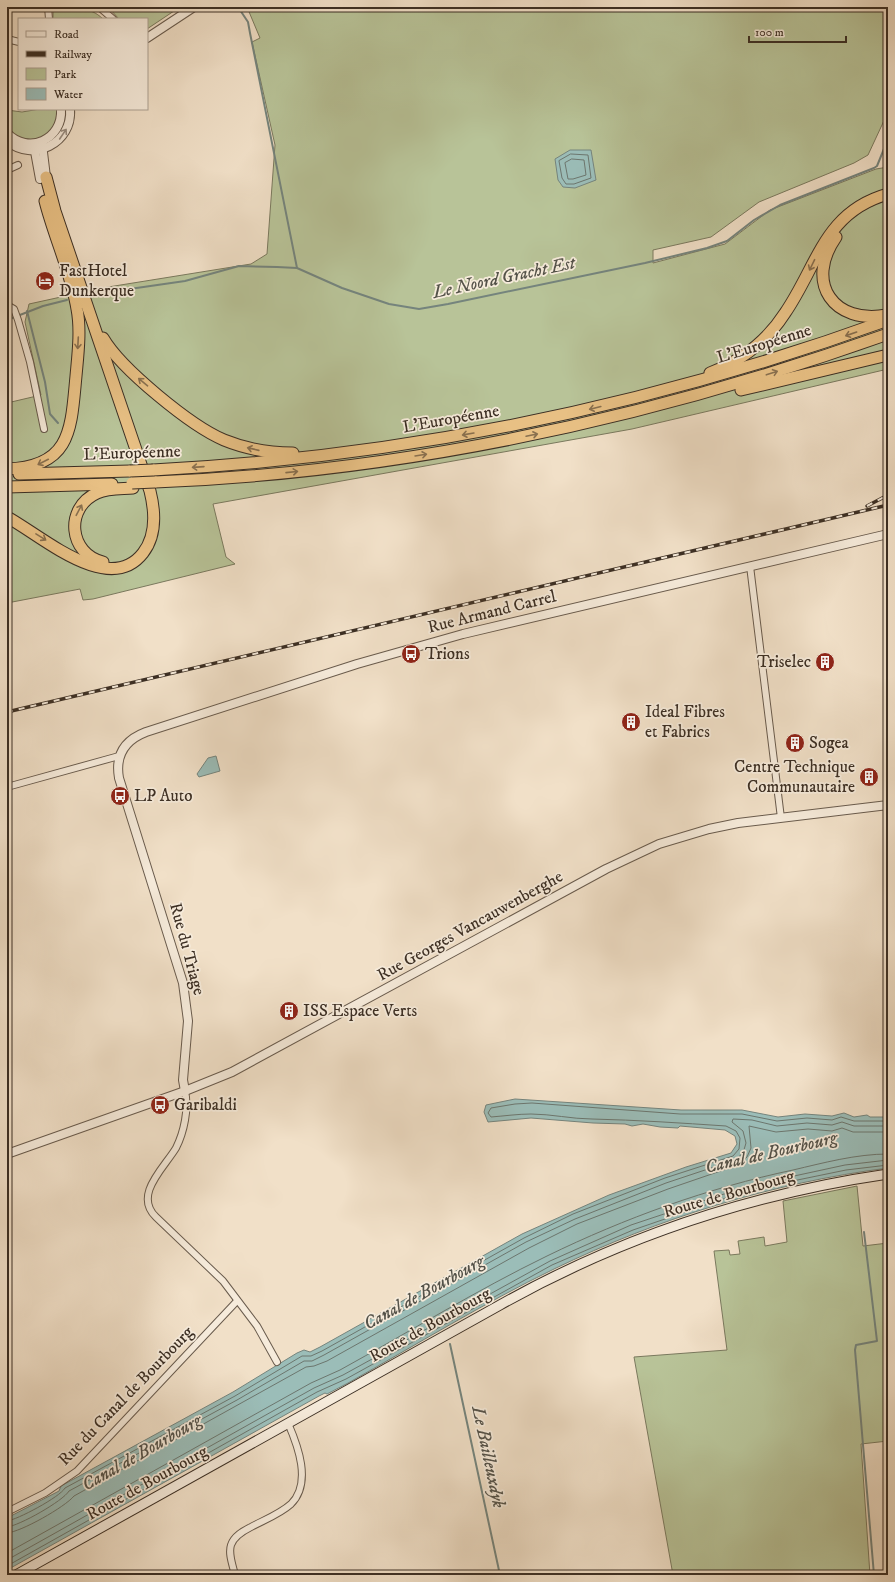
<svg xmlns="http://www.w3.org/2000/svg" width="895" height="1582" viewBox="0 0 895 1582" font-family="'IM FELL DW Pica',serif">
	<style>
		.green { fill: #b8c398; stroke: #7a795e }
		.water { fill: #9bbdb8; stroke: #75847d }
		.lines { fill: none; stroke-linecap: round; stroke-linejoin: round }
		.shore { stroke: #6c766e; stroke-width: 1 }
		.stream { stroke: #75847d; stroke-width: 2 }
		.minor-casing { stroke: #695b4d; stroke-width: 8 }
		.tertiary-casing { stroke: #695b4d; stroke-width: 10 }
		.secondary-casing { stroke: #3c2f24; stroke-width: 11 }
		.motorway-casing { stroke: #3c2f24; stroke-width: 13 }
		.minor { stroke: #f6ebdb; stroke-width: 6 }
		.tertiary { stroke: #f6ebdb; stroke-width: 8 }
		.secondary { stroke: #f6ebdb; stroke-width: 9 }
		.motorway { stroke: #e8c084; stroke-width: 11 }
		.rail-casing { stroke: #3c2f24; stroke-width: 3.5 }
		.rail { stroke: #f6ebdb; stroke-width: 2; stroke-dasharray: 6; stroke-linecap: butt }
		.motorway-bridge-casing { stroke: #3c2f24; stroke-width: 13; stroke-linecap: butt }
		.motorway-bridge { stroke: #e8c084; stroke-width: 11 }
		.oneway { stroke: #998d80 }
		.oneway2 { stroke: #89704f }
		.labels { text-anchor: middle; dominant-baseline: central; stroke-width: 3.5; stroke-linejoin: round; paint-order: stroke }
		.poi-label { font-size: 17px; fill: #3c2f24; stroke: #f6ebdb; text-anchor: start }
		.street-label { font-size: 17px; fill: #3c2f24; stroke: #f6ebdb }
		.water-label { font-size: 18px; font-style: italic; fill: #545249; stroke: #f6ebdb }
	</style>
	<rect width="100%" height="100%" fill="#f1e0c8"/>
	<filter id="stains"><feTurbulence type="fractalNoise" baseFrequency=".005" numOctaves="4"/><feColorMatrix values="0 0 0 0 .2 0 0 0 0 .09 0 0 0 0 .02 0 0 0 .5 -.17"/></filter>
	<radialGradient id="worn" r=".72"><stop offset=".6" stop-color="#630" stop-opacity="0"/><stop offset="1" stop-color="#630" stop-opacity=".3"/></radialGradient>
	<g class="green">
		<path d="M53,7C71,7 90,6 103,19H53Z"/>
		<polygon points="108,7 180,7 147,29 147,19 119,19"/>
		<polygon points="247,7 888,7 888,112 868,155 854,163 759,202 711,237 653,250 653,263 725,244 770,210 876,169 888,167 888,369 632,429 213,504 226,557 235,564 93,599 83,600 80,589 7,603 7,403 41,395 25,322 29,304 102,288 251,264 267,254 275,145 252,42 260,38"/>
		<polygon points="40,109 59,109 59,114 49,135 26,142 7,130 7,110 22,112"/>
		<polygon points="857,1186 863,1246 888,1243 888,1441 861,1444 870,1575 673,1575 634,1357 727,1350 714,1251 729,1250 730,1255 740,1254 738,1241 764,1237 765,1246 787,1242 783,1201"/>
	</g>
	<g class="water">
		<polygon points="570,150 591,150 596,180 575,188 563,187 558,180 555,159"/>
		<polygon points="216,756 220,771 199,777 197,774 208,758"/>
		<path d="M515,1099L681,1110H742L778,1117L805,1114L832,1116L844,1113L854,1117L867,1115L870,1117H888V1168C772,1183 659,1218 554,1269C484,1303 416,1345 348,1383L327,1394L325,1393L319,1396L7,1570V1518L59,1491L61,1486L233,1392L297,1353L304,1350L310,1352L320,1347L522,1234L609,1195L686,1167L731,1153L737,1144L735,1136L725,1130L680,1126L678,1128L660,1127L643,1124L632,1126L625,1124L593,1123L531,1118L488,1122L484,1112L486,1105Z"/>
	</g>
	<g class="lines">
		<g class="shore">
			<polygon points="571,154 588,155 591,178 574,184 566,184 562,178 559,161"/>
			<polygon points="572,159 584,160 586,175 573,179 568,179 565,163"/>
			<path d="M7,1521C17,1520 60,1497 65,1488L235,1396L302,1356H311L322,1351L524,1238L573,1214L665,1178L733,1156L739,1149L740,1138L736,1131L726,1126C681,1123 637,1120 592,1119C572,1119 551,1114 531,1114C518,1114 504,1116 491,1117L488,1113L491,1108L515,1104L532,1103L680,1114H742L777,1121L807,1118L832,1120L841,1117L854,1121H888"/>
			<path d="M7,1527C19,1526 63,1501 69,1491L237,1400L304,1361H312L324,1355L526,1242L575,1219L666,1183L735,1160L743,1153L746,1143L743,1131L732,1122L733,1119L752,1120L777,1126L807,1123L832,1125L842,1122L854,1126H888"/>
			<path d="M7,1533C21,1532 65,1507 74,1496L306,1367L314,1366L327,1361L529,1248L577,1224L668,1189L738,1165L747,1157L751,1148L749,1126L776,1132L808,1129L832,1131L842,1128L853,1132H888"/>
			<path d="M7,1553L311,1383L340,1370C409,1332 477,1290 547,1256C625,1218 708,1188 793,1170C823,1163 856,1154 888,1154"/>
			<polyline points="7,1560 314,1388 343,1375 550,1261 631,1225 748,1186 845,1165 888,1160"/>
			<polyline points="7,1566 317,1392 346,1379 552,1265 633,1230 749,1190 846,1170 888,1165"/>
		</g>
		<g class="stream">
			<polyline points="238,7 248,22 250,33 297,268"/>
			<polyline points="95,294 185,281 239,266 277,267 297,268 342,288 389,304 419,309 448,304 645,263 707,248 727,241 754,220 780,205 874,168 877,166 888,139"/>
			<polyline points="27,311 45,382 50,414 58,423"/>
			<polyline points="7,320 43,306 67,300"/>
			<polyline points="864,1232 877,1341 856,1345 855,1350 874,1575"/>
			<polyline points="450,1344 500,1575"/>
		</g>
		<g class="minor-casing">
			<g id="minor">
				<polyline points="48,7 49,19"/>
				<polyline points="99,7 113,19"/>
				<polyline points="7,39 19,42"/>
				<polyline points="7,170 18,165"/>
				<polyline points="7,305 14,309 18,320 30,362 44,429"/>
				<polyline points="750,566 781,818"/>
				<polyline points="7,787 119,756"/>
				<path d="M185,1091C189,1109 184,1132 176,1148C164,1168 133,1195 156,1217L223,1281L257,1326L277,1362"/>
				<polyline points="7,1512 45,1493 77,1471 237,1301"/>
				<path d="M235,1575C233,1566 228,1554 231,1545C234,1536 243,1531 251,1527C264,1520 280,1514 291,1504C312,1483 298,1446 288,1423"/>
			</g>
		</g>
		<g class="tertiary-casing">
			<g id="tertiary">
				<polyline points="147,38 194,7"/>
				<path d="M7,133C28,155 63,140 61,109"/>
				<path d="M7,141C33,163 73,143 70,109"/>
				<polyline points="42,144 46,177"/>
				<polyline points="34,146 40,179"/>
				<path d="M185,1091L183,1080L188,1021L183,983L119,778C115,755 125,740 146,732L357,664L463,634L888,534"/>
				<polyline points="7,1154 185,1091 232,1072 606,869 659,844 709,829 738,823 888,805"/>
			</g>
		</g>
		<g class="secondary-casing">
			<path id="secondary" d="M16,1575L500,1305C621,1237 750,1194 888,1174"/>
		</g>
		<g class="motorway-casing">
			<g id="motorway">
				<path d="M836,237C804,283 834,325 887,315"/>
				<polyline points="65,264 73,284"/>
				<path d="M103,338C121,369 191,426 224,440C246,449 269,453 293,453"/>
				<path d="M710,373C741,361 767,341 785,313C818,265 824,212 888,194"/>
				<polyline points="741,390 888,355"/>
				<path d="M7,469C72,467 71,428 76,376C78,354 81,330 77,309C71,272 54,237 45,201"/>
				<path d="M153,470C405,457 651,406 888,320"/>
				<polyline points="19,474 130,471"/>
				<path d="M155,482C406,472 652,418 888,334"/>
				<polyline points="7,487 112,484"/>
				<path d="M7,517C42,536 109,597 143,553C157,535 155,511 150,491L55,211L46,177"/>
				<path d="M103,562C69,554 64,508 97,493C108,488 121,489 133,488"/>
			</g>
		</g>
		<use href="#minor" class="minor"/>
		<use href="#tertiary" class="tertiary"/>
		<use href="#secondary" class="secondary"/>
		<use href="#motorway" class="motorway"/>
		<g class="rail-casing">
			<g id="rail">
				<polyline points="867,506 888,495"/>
				<polyline points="7,712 888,505"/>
			</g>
		</g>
		<use href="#rail" class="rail"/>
		<g class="motorway-bridge-casing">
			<g id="motorway-bridge">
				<polyline points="130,471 153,470"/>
				<polyline points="132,483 155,482"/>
			</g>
		</g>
		<use href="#motorway-bridge" class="motorway-bridge"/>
	</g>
	<defs><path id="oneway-shaft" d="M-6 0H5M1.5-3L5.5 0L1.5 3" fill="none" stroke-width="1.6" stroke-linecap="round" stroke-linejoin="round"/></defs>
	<use class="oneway" href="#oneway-shaft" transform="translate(63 134) rotate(-56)"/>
	<g class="oneway2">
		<use href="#oneway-shaft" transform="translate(812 265) rotate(116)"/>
		<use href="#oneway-shaft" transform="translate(851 334) rotate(161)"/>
		<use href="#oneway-shaft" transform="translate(78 343) rotate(93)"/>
		<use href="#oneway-shaft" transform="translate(772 373) rotate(-18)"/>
		<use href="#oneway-shaft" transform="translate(143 382) rotate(-140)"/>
		<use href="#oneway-shaft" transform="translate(595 408) rotate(166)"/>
		<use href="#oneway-shaft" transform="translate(468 434) rotate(170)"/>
		<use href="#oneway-shaft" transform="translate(532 435) rotate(-12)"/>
		<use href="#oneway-shaft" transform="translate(253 449) rotate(-167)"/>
		<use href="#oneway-shaft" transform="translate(421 455) rotate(-9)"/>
		<use href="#oneway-shaft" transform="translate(43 462) rotate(153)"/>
		<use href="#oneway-shaft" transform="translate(198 467) rotate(176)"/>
		<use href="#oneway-shaft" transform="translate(292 472) rotate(-6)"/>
		<use href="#oneway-shaft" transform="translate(79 510) rotate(-62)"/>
		<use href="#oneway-shaft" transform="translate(41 537) rotate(32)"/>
	</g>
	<defs>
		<g id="hotel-disc" transform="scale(1)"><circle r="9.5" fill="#8f2418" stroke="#f6ebdb"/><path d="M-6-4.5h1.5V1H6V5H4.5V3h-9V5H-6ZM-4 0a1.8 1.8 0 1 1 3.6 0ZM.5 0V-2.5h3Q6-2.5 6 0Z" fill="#fff"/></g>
		<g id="bus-disc" transform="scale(1)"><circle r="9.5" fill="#8f2418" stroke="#f6ebdb"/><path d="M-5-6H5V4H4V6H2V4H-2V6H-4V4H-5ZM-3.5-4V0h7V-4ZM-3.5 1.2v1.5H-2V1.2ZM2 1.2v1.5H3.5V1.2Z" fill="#fff"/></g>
		<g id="building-disc" transform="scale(1)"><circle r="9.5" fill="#8f2418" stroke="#f6ebdb"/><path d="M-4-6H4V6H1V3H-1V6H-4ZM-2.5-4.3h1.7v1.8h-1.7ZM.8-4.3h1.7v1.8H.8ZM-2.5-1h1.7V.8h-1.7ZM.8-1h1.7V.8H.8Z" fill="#fff"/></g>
	</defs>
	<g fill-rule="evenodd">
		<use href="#hotel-disc" x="45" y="281"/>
		<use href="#bus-disc" x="411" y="654"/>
		<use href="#building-disc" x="825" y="662"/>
		<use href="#building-disc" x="631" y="722"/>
		<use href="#building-disc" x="795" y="743"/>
		<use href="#building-disc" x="869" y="777"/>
		<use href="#bus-disc" x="120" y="796"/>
		<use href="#building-disc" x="289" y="1011"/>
		<use href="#bus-disc" x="160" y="1105"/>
	</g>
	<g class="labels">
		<g class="poi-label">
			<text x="59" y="271">FastHotel<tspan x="59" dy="20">Dunkerque</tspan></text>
			<text x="425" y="654">Trions</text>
			<text x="811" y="662" text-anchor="end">Triselec</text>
			<text x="645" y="712">Ideal Fibres<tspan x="645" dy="20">et Fabrics</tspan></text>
			<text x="809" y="743">Sogea</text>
			<text x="855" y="767" text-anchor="end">Centre Technique<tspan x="855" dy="20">Communautaire</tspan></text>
			<text x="134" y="796">LP Auto</text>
			<text x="303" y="1011">ISS Espace Verts</text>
			<text x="174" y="1105">Garibaldi</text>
		</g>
		<g class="street-label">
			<text transform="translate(764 344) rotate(-17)">L'Européenne</text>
			<text transform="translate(451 419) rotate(-10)">L'Européenne</text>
			<text transform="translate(132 453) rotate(-2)">L'Européenne</text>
			<text transform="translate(492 612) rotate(-14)">Rue Armand Carrel</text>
			<text transform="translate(470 926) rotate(-29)">Rue Georges Vancauwenberghe</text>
			<text transform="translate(187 949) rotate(75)">Rue du Triage</text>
			<text transform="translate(729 1194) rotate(-16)">Route de Bourbourg</text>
			<text transform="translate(430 1325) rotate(-29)">Route de Bourbourg</text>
			<text transform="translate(126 1396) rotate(-46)">Rue du Canal de Bourbourg</text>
			<text transform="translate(147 1483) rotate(-29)">Route de Bourbourg</text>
		</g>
		<g class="water-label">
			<text transform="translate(504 278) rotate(-12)">Le Noord Gracht Est</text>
			<text transform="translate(771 1153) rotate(-13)">Canal de Bourbourg</text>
			<text transform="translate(424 1293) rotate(-29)">Canal de Bourbourg</text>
			<text transform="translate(142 1453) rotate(-30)">Canal de Bourbourg</text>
			<text transform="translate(488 1457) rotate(78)">Le Bailleuxdyk</text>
		</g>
	</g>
	<rect width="895" height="1582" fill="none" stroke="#f1e0c8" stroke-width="24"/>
	<rect x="8" y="8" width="879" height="1566" fill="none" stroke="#3c2f24" stroke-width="2"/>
	<rect x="12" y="12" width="871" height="1558" fill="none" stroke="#3c2f24"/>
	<rect x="18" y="18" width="130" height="92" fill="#f6ebdb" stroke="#aca092"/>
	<rect x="26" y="31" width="20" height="6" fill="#f6ebdb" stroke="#aca092"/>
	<text x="54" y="38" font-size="12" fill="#3c2f24">Road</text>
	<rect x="26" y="51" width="20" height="6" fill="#3c2f24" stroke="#aca092"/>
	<text x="54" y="58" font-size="12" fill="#3c2f24">Railway</text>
	<rect x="26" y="68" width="20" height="12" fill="#b8c398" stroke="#aca092"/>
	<text x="54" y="78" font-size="12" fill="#3c2f24">Park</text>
	<rect x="26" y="88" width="20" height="12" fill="#9bbdb8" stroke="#aca092"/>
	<text x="54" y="98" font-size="12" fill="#3c2f24">Water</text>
	<path d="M749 36v6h97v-6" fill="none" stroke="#3c2f24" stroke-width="2"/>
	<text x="755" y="36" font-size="12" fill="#3c2f24" stroke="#f6ebdb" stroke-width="3" paint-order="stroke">100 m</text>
	<rect width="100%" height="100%" filter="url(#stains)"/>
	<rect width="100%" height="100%" fill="url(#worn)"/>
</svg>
